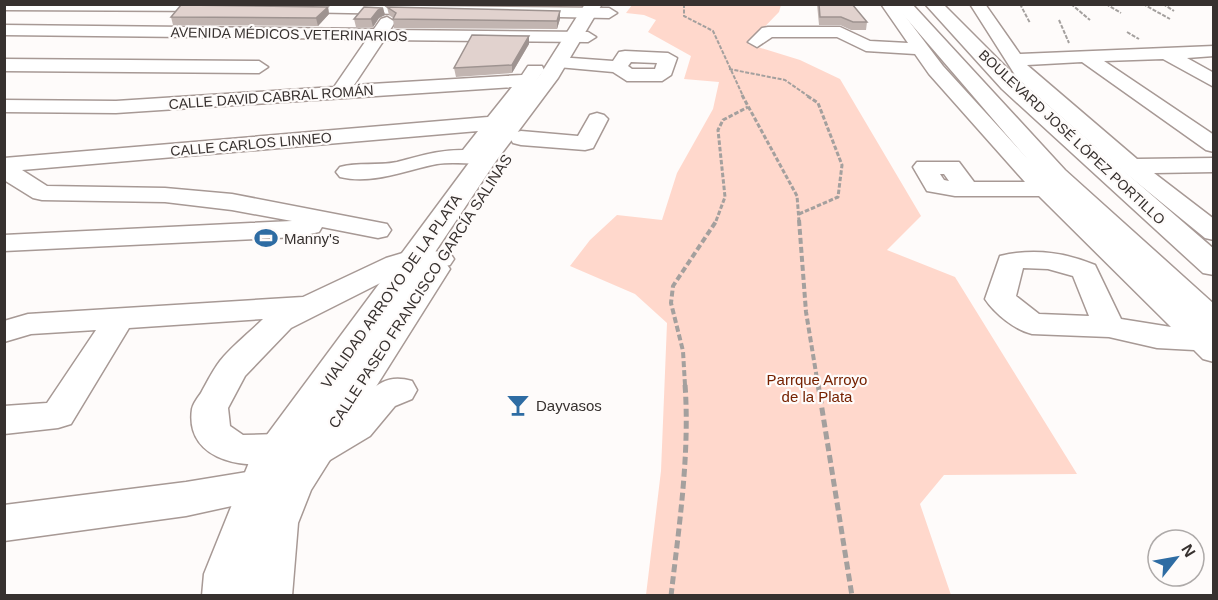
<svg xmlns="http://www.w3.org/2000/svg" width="1218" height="600" viewBox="0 0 1218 600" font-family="Arial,sans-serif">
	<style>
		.green { fill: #ffd8cc }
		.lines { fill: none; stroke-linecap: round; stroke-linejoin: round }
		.minor-casing { stroke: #a79995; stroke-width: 3 }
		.major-casing { stroke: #a79995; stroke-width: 3 }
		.path-far3 { stroke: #a4a09e; stroke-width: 2; stroke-dasharray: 4 1.5; stroke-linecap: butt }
		.path-far2 { stroke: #a4a09e; stroke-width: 3; stroke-dasharray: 4.5 2; stroke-linecap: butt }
		.path-far1 { stroke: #a4a09e; stroke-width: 4; stroke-dasharray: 6 3; stroke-linecap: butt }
		.path { stroke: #a4a09e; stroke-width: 5; stroke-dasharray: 8 4; stroke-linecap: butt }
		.minor { fill: #fff; fill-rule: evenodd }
		.major { fill: #fff; fill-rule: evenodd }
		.wall { fill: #c2b5b1 }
		.shaded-wall { fill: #9e9390 }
		.building { fill: #e1d2ce; stroke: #9e9390; stroke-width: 1.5 }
		.labels { text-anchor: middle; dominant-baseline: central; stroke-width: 4.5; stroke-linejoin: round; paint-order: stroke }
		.far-street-label { font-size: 14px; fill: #37312f; stroke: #fefbfa }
		.poi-label { font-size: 15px; fill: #37312f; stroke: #fefbfa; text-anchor: start }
		.street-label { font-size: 15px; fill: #37312f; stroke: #fefbfa }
		.park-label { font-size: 15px; fill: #752100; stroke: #fefbfa }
	</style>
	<rect width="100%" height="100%" fill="#fefbfa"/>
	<polygon class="green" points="632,5 781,5 779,12 748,44 800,60 840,79 921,216 887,250 955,277 1077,474 944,475 920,504 951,595 646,595 661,471 667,323 635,294 570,266 590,240 617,215 662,220 677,173 713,109 719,82 684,79 691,56 648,32 656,20 644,15 626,13"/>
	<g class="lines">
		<g class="minor-casing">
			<g id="minor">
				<polygon points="4,4 227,4 228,6 220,11 4,10"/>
				<polygon points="240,4 609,8 617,13 609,18 247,11 242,9"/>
				<path d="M881,4H896L943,66L1026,157L1214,332V362L1203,359L1194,350L1157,348L1109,337L1032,334C1015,330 995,314 985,299L1000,256C1033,248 1064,252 1095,265L1121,319L1171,327L1039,196H955L927,191L913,167L917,162H959L974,182H1025L929,74L915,54L866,51L837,37H772L757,47L748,42L762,28L768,27H840L870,41L908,43ZM940,174H944L949,181L944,180ZM1023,268L1048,269L1073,276L1089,316L1039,314L1016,296Z"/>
				<polygon points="970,4 985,4 1020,54 1214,46 1214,56 1187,58 1214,73 1214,87 1163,59 1104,61 1214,135 1214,152 1206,150 1082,62 1027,65 1137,159 1214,158 1214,172 1154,173 1214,219 1214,240 1205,238 1123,171 1017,78"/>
				<path d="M387,17L395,22L390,30L588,32L596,37L588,42L384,40L354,85L522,75L528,66H542L544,70L486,150L494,152L497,157L494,162C476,166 456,161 437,164C405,170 373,185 340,177L336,172L340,167C358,162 378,166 397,162C421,156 437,150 463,150L478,131L22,170L47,186L165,188L232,194L387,224L391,230L387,236L378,238L322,227L319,232L297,237L4,251V235L292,221L232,210L165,202L42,200L33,198L4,180V158L488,117L512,87L116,113L4,112V100L116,101L334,87L367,39L4,35V25L374,29L381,19Z"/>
				<path d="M625,51L668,53L677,58L671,75L662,81H627L613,72L558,67L549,62L558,57L613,61L619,52ZM631,62L657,63L655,69H632L628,66Z"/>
				<polygon points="4,59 259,61 268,67 259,73 4,71"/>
				<polygon points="597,113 604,115 608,119 593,148 585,150 521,145 513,143 510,138 513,133 521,131 578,136 590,115"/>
				<path d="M416,249L450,253L454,259L450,265C435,269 421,265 406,270L291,328L245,376L228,408L230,426L243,435L278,434L291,439L296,448L299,443C313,434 330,427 343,417C367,400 376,370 412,381L417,390L412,399L395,406L370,436L325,463L312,468L299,463L294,454L291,459C254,472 184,464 192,409C193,404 198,397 201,393C207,382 213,370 220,361C232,346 249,333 263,319L129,328L71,424L58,428L4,434V406L47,403L96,330L31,334L4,342V321L28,314L303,297L386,258Z"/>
				<polygon points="259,470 273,475 279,486 273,497 186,516 4,541 4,505 186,482"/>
			</g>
		</g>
		<g class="major-casing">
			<g id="major">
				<polygon points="585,4 602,4 558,78 496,161 429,261 445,262 450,269 311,490 298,523 292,596 202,596 204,574 252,455 477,152 540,75"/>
				<polygon points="894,4 912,4 1065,170 1214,304 1214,334 1202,331 1047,182"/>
				<polygon points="925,4 943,4 1018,79 1214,249 1214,275 1203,273 1002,89"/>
			</g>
		</g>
		<g class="path-far3">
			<polyline points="684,4 684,16 713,31 743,96"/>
			<polyline points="1020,4 1030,23"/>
			<polyline points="1071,4 1090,20"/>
			<polyline points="1106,4 1121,13"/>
			<polyline points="1143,4 1170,19"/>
			<polyline points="1163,4 1174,11"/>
			<polyline points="1059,20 1069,43"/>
			<polyline points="1127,32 1139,39"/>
			<polyline points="729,69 785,80 808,96"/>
		</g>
		<g class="path-far2">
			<polyline points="742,95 797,196 799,221"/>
			<polyline points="799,214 838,197 842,165 818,103 806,95"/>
			<polyline points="716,221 725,197 718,130 723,120 748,107"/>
		</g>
		<g class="path-far1">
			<polyline points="799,220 806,312 818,385"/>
			<polyline points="685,385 683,351 671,303 673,286 717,220"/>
		</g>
		<g class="path">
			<polyline points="818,384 852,596"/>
			<path d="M671,596C679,526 690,454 685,384"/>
		</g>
		<use href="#minor" class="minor"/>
		<use href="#major" class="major"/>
	</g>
	<g class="wall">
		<polygon points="817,4 852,4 867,22 866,30 851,30 840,25 819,25"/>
		<polygon points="328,7 329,14 318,26 173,25 171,17"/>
		<polygon points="387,7 560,11 560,19 557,29 394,28 393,18 389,15"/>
		<polygon points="383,8 385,15 379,18 373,27 356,27 354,19"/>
		<polygon points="529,36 529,44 512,73 456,77 454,68"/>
	</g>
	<g class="shaded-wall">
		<polygon points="328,7 329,14 318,26 316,18"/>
		<polygon points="383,8 385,15 379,18 373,27 371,19 378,10"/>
		<polygon points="560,11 560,19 557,29 557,21"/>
		<polygon points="529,36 529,44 512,73 512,65"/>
	</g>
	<g class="building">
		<polygon points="819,4 852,4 867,22 853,22 841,17 820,17"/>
		<polygon points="181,5 328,7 316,18 171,17"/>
		<polygon points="364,7 383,8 378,10 371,19 354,19"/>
		<polygon points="387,7 560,11 557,21 393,19 396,13"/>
		<polygon points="472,35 529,36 512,65 454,68"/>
	</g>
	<defs>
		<g id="stadium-bare" transform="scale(1.8)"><path d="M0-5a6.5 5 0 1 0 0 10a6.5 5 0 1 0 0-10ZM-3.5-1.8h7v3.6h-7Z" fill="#2e6ca3" stroke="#fefbfa" stroke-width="2.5" paint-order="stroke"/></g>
		<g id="bar-bare" transform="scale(1.8)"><path d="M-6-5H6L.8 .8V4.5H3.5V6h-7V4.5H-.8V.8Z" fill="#2e6ca3" stroke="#fefbfa" stroke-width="2.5" paint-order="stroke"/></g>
	</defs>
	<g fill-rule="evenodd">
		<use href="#stadium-bare" x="266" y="238"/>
		<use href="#bar-bare" x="518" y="405"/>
	</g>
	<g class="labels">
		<g class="far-street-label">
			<text transform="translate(289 34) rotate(1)">AVENIDA MÉDICOS VETERINARIOS</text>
			<text transform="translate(271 97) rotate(-4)">CALLE DAVID CABRAL ROMÁN</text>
			<text transform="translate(1072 137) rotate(43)">BOULEVARD JOSÉ LÓPEZ PORTILLO</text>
			<text transform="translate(251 144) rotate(-5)">CALLE CARLOS LINNEO</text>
		</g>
		<g class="poi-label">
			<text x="284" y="238">Manny's</text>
			<text x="536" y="405">Dayvasos</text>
		</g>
		<g class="street-label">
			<text transform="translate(391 291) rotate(-55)">VIALIDAD ARROYO DE LA PLATA</text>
			<text transform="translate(420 291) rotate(-57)">CALLE PASEO FRANCISCO GARCÍA SALINAS</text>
		</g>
		<g class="park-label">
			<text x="817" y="379">Parrque Arroyo<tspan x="817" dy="17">de la Plata</tspan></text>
		</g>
	</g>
	<rect width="1218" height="600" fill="none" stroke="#37312f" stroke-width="12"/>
	<g transform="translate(1176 558) rotate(59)"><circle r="28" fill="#fefbfa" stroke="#aeaaa9" stroke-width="1.5"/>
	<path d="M0-4.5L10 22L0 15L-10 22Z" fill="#2e6ca3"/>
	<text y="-9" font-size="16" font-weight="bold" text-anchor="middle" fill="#37312f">N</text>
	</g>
</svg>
